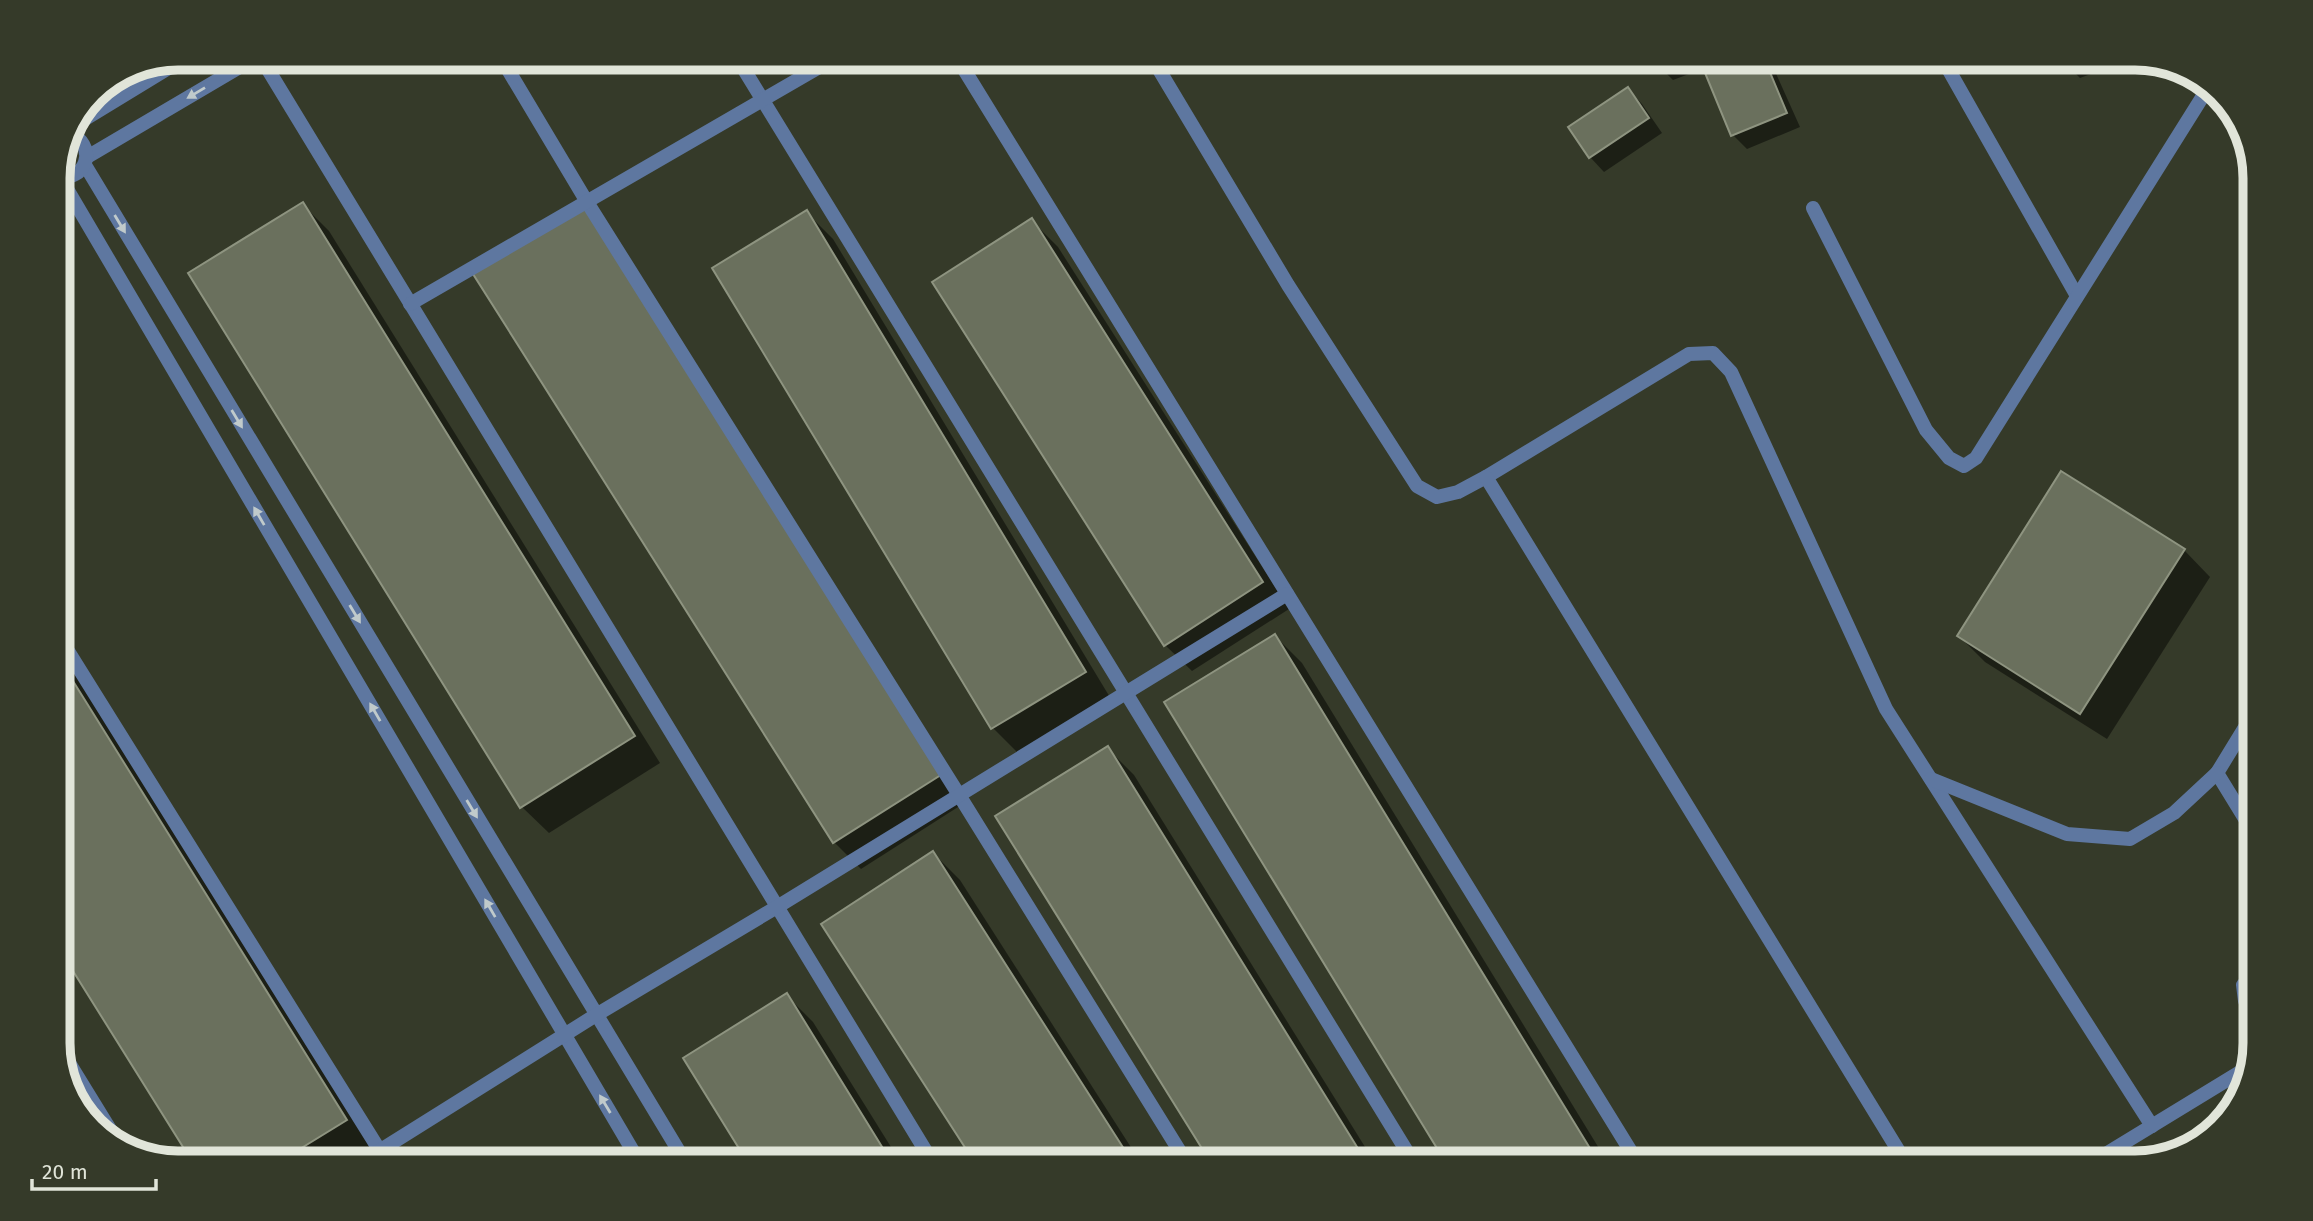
<svg xmlns="http://www.w3.org/2000/svg" width="2313" height="1221" viewBox="0 0 2313 1221" font-family="'Fira Sans',sans-serif">
	<style>
		.shadow { fill: #0007 }
		.building { fill: #6a705d; stroke: #8e9480; stroke-width: 2 }
		.lines { fill: none; stroke-linecap: round; stroke-linejoin: round }
		.minor { stroke: #5e77a0; stroke-width: 14 }
		.oneway { fill: #c0cacb }
		.rim { fill: none; stroke: #e1e5d9; stroke-width: 9 }
	</style>
	<rect width="100%" height="100%" fill="#353a29"/>
	<g class="shadow">
		<polygon points="1656,58 1769,58 1800,127 1747,149 1733,135 1705,68 1673,80 1659,66"/>
		<polygon points="2063,58 2134,58 2080,78 2066,64"/>
		<polygon points="1628,89 1642,104 1662,133 1604,172 1590,157 1570,128"/>
		<polygon points="302,204 329,231 660,763 549,833 522,807"/>
		<polygon points="806,212 833,239 1111,699 1019,754 993,728"/>
		<polygon points="1031,220 1058,247 1289,609 1192,671 1165,645"/>
		<polygon points="610,233 969,800 861,869 834,842"/>
		<polygon points="2184,550 2210,577 2107,739 1985,662 1959,636"/>
		<polygon points="1275,636 1302,663 1608,1163 1448,1163 1166,703"/>
		<polygon points="58,643 372,1147 347,1163 195,1163 58,943"/>
		<polygon points="1107,748 1134,775 1375,1163 1213,1163 997,817"/>
		<polygon points="933,853 960,880 1141,1163 977,1163 824,924"/>
		<polygon points="787,996 813,1022 901,1163 750,1163 685,1058"/>
		<polygon points="71,1088 92,1122 78,1109"/>
	</g>
	<g class="building">
		<polygon points="1654,58 1682,58 1657,67"/>
		<polygon points="1726,58 1764,58 1787,113 1731,136 1703,68"/>
		<polygon points="2062,58 2084,58 2064,65"/>
		<polygon points="1628,87 1649,118 1589,158 1568,127"/>
		<polygon points="303,202 635,736 520,808 188,273"/>
		<polygon points="583,204 944,773 833,843 473,274"/>
		<polygon points="807,210 1086,672 991,729 712,268"/>
		<polygon points="1032,218 1263,582 1164,646 932,282"/>
		<polygon points="2061,471 2185,549 2080,714 1957,636"/>
		<polygon points="1275,634 1599,1163 1446,1163 1164,702"/>
		<polygon points="58,657 347,1120 277,1163 193,1163 58,947"/>
		<polygon points="1108,746 1367,1163 1211,1163 995,816"/>
		<polygon points="933,851 1133,1163 975,1163 821,924"/>
		<polygon points="787,993 892,1163 748,1163 683,1058"/>
	</g>
	<g class="lines">
		<g class="minor">
			<polyline points="261,58 933,1163"/>
			<polyline points="501,58 587,202 959,795 1187,1163"/>
			<polyline points="737,58 1414,1163"/>
			<polyline points="957,58 1638,1163"/>
			<polyline points="1152,58 1288,285 1417,486 1437,497 1458,492 1486,477 1689,354 1713,353 1731,372 1886,709 2152,1126"/>
			<polyline points="1942,58 2077,296"/>
			<polyline points="80,122 185,58"/>
			<polyline points="87,157 255,58"/>
			<polyline points="85,165 686,1163"/>
			<path d="M58,177C85,181 97,150 74,135"/>
			<polyline points="58,179 60,177 640,1163"/>
			<polyline points="1813,208 1926,430 1949,458 1964,466 1976,458 2208,88"/>
			<polyline points="410,304 835,58"/>
			<polyline points="1486,477 1906,1163"/>
			<polyline points="58,635 380,1151"/>
			<polyline points="2255,711 2217,773 2255,835"/>
			<polyline points="1931,779 2067,834 2130,839 2174,813 2217,773"/>
			<polyline points="2255,971 2243,985 2245,1001 2255,1016"/>
			<polyline points="58,1045 122,1149"/>
			<polyline points="360,1163 596,1015 777,907 1287,594"/>
			<polyline points="2091,1163 2250,1066"/>
		</g>
	</g>
	<defs><path id="oneway-solid" d="M-6-.8H1V-3.2L6.5 0L1 3.2V.8H-6Z" transform="scale(1.75)"/></defs>
	<g class="oneway">
		<use href="#oneway-solid" transform="translate(196 93) rotate(149)"/>
		<use href="#oneway-solid" transform="translate(120 224) rotate(59)"/>
		<use href="#oneway-solid" transform="translate(237 419) rotate(59)"/>
		<use href="#oneway-solid" transform="translate(259 516) rotate(-120)"/>
		<use href="#oneway-solid" transform="translate(355 614) rotate(59)"/>
		<use href="#oneway-solid" transform="translate(375 712) rotate(-120)"/>
		<use href="#oneway-solid" transform="translate(472 809) rotate(59)"/>
		<use href="#oneway-solid" transform="translate(490 908) rotate(-120)"/>
		<use href="#oneway-solid" transform="translate(605 1104) rotate(-121)"/>
	</g>
	<path d="M0 0H2313V1221H0ZM178 70H2135A108 108 0 0 1 2243 178V1043A108 108 0 0 1 2135 1151H178A108 108 0 0 1 70 1043V178A108 108 0 0 1 178 70Z" fill="#353a29" fill-rule="evenodd"/>
	<path class="rim" d="M178 70H2135A108 108 0 0 1 2243 178V1043A108 108 0 0 1 2135 1151H178A108 108 0 0 1 70 1043V178A108 108 0 0 1 178 70Z"/>
	<path d="M32 1179v10h124v-10" fill="none" stroke="#e1e5d9" stroke-width="3.5"/>
	<text x="42" y="1179" font-size="21" fill="#e1e5d9" stroke="#353a29" stroke-width="5" paint-order="stroke">20 m</text>
</svg>
